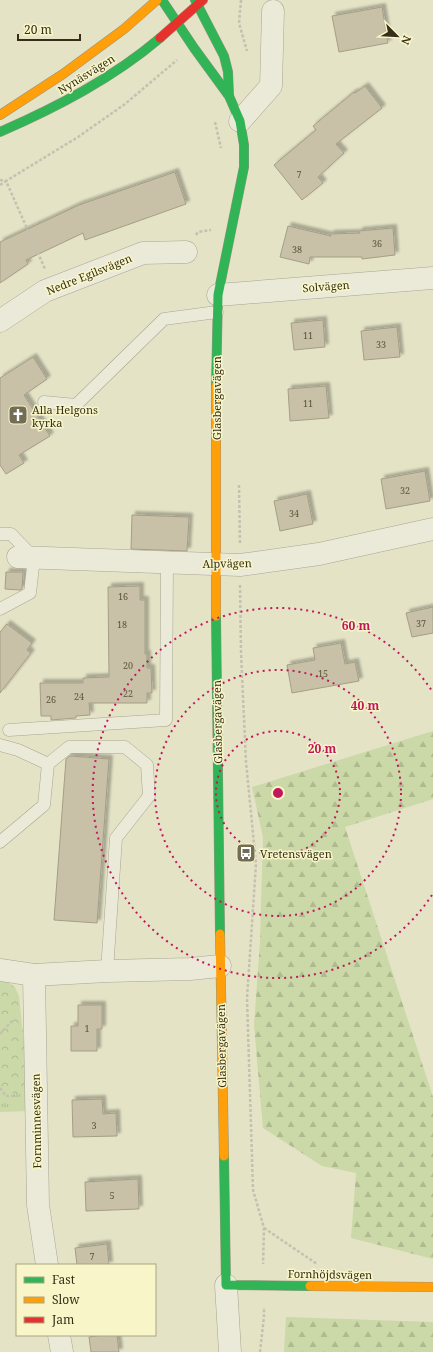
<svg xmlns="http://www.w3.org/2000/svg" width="433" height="1352" viewBox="0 0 433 1352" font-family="'Noto Serif',serif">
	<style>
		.grass { fill: url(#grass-tufts) }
		.forest { fill: url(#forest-firs) }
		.park { fill: url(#park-crowns) }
		.building { fill: #c8c1a7; stroke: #a49e86; filter: url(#shadow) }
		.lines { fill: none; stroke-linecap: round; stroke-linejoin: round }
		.lane-casing { stroke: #a8a591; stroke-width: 13 }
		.street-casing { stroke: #a8a591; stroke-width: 23 }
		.fast-casing { stroke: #989580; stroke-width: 10 }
		.slow-casing { stroke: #989580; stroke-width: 10 }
		.jam-casing { stroke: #989580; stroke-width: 10 }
		.path { stroke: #c4c1b0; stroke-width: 2.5; stroke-dasharray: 3 2; stroke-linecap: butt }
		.lane { stroke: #ebead9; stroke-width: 12 }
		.street { stroke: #ebead9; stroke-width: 22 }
		.fast { stroke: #30b455; stroke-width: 9 }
		.slow { stroke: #ff9f0a; stroke-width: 9 }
		.jam { stroke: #e5322d; stroke-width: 9 }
		.ring { fill: none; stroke: #c2185b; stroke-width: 2; stroke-dasharray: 2 4 }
		.labels { text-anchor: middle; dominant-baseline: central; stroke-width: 3; stroke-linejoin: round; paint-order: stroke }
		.number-label { font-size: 9px; fill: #5a533c }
		.street-label { font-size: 11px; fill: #362e19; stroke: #f8f6c9 }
		.poi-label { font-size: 11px; fill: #362e19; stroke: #f8f6c9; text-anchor: start }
		.centre { fill: #c2185b; stroke: #f8f6c9; stroke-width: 2 }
		.ring-label { font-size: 12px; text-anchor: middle; font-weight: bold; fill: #c2185b; stroke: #f8f6c9; stroke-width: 3; stroke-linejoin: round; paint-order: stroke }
	</style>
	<defs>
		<pattern id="grass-tufts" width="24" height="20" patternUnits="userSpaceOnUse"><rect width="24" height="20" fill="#cbd8a7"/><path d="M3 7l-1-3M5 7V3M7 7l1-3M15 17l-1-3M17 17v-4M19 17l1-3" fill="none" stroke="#afba8f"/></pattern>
		<pattern id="forest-firs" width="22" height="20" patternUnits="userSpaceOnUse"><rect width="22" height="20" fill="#cbd8a7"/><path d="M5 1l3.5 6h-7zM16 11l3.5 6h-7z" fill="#afba8f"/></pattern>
		<pattern id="park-crowns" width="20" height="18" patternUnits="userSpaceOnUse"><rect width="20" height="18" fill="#cbd8a7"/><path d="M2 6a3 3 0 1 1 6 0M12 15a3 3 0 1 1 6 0" fill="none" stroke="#afba8f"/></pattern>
		<filter id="shadow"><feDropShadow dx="3.5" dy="-3.5" stdDeviation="1" flood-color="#0004"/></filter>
	</defs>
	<rect width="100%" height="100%" fill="#e4e3c6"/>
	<polygon class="grass" points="22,1027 30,1111 0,1112 0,1092 6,1093 0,1029"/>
	<g class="forest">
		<polygon points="433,731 433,799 345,827 433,1097 433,1259 351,1238 356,1173 322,1166 263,1128 254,1025 260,942 263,837 252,787"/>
		<polygon points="286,1317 433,1322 433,1352 284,1352"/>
	</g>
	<polygon class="park" points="0,980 6,981 15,987 19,996 29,1093 7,1093 0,1092"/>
	<g class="building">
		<polygon points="382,7 388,43 339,52 332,16"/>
		<polygon points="365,86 382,108 336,144 344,153 318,177 323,183 302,200 274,165 316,130 313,126 354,92 355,93"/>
		<polygon points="175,172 186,204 85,240 83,233 26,260 28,264 0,283 0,242 79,205"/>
		<polygon points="288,226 331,236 330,234 360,233 359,231 393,228 395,255 362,259 362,257 310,257 309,264 280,257"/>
		<polygon points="323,320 325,347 294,350 291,323"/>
		<polygon points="397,327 400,357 364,360 361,331"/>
		<polygon points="33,357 47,379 24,395 50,436 19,455 24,463 6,474 0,465 0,378"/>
		<polygon points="326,386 329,418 290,421 288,389"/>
		<polygon points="425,471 430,501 386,509 381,479"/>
		<polygon points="307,494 313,524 280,531 274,501"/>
		<polygon points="132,515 189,517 187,551 131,549"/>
		<polygon points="6,572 23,572 22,589 20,590 5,589"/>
		<polygon points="140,586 140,600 145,600 145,654 147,654 147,668 151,668 152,693 147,693 147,703 89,703 90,715 76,716 76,718 51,720 51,716 41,716 40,683 83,683 83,678 109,677 108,587"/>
		<polygon points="433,607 433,633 412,637 406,613"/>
		<polygon points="7,624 32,643 27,650 31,653 0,693 0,632"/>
		<polygon points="341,643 345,664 355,662 359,681 292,693 287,665 315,660 313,648"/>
		<polygon points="70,756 109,759 97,923 54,920 66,759"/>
		<polygon points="78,1005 102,1005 102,1029 97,1029 97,1051 71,1051 71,1026 78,1026"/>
		<polygon points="102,1099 103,1114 116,1113 117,1136 73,1137 72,1100"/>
		<polygon points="138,1179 139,1209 86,1211 85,1182"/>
		<polygon points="107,1244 109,1265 77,1265 75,1248"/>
		<polygon points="102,1335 117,1335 119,1352 91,1352 89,1337"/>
	</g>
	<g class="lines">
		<g class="lane-casing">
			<g id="lane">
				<polyline points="44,402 76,405 164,319 217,312"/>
				<polyline points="0,534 11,534 34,558 30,593 0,609"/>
				<polyline points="9,730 166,720 167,563"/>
				<polyline points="0,745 18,750 48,764 69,747 125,747 147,765 149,796 116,838 107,971"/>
				<polyline points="0,842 44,805 48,764"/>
			</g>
		</g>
		<g class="street-casing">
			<g id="street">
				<polyline points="240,121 271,86 273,11"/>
				<polyline points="218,295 433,278"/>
				<polyline points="0,321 45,291 143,253 186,252"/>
				<polyline points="18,557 240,565 319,554 433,529"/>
				<polyline points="0,970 34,975 107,971 190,969 220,966"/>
				<polyline points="34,975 38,1205 47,1265"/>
				<polyline points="226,1285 230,1352"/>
				<polyline points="59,1335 62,1352"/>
			</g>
		</g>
		<g class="fast-casing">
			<g id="fast">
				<polyline points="162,0 194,48 229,96 240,121 244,145 244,167 218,295 216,386"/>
				<polyline points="195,0 224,56 228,72 229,95"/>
				<path d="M0,132C57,107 113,78 160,38"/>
				<polyline points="216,616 220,934"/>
				<polyline points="224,1156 226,1285 310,1286"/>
			</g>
		</g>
		<g class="slow-casing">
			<g id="slow">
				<polyline points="0,115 63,74 124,29 157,0"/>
				<polyline points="216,616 216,386"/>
				<polyline points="220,934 224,1156"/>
				<polyline points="310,1286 433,1287"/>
			</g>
		</g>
		<g class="jam-casing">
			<polyline id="jam" points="160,38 203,0"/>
		</g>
		<g class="path">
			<polyline points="241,0 239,23 247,51"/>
			<polyline points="215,122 221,148"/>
			<polyline points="0,180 6,181 78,137 125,104 177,60"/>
			<polyline points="0,185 6,181 45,269"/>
			<polyline points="196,235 198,232 211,230"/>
			<polyline points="239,485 240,544"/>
			<polyline points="240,585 241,653 246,762 256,864 247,998 253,1190 264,1228 263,1264"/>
			<polyline points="0,1034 13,1020"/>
			<polyline points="0,1088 6,1096 16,1096"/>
			<polyline points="264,1228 317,1264"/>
			<polyline points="260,1352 264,1316 264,1307"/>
		</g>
		<use href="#lane" class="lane"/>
		<use href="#street" class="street"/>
		<use href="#fast" class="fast"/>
		<use href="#slow" class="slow"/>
		<use href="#jam" class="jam"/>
	</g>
	<g class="ring">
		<circle cx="278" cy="793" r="62"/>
		<circle cx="278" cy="793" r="123"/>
		<path d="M432 895A185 185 0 1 1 432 691"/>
	</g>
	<defs>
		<g id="church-square" transform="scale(1)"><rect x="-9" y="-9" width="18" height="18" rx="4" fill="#736d56" stroke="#f8f6c9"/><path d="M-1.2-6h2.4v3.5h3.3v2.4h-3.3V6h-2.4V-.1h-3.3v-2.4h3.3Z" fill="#fff"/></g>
		<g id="bus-square" transform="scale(1)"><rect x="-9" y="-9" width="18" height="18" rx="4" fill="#736d56" stroke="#f8f6c9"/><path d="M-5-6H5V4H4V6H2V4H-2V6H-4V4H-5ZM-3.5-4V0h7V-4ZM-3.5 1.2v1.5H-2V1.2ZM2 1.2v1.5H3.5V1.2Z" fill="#fff"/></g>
	</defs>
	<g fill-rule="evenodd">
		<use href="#church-square" x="18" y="415"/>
		<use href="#bus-square" x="246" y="853"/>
	</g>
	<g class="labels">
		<g class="number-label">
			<text x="299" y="174">7</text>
			<text x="377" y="243">36</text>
			<text x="297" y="249">38</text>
			<text x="308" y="335">11</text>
			<text x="381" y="344">33</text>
			<text x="308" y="403">11</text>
			<text x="405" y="490">32</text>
			<text x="294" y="513">34</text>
			<text x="123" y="596">16</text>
			<text x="421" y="623">37</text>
			<text x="122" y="624">18</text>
			<text x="128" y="665">20</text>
			<text x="323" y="673">15</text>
			<text x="128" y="693">22</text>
			<text x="79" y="696">24</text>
			<text x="51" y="699">26</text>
			<text x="87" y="1028">1</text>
			<text x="94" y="1125">3</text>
			<text x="112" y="1195">5</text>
			<text x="92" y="1256">7</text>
		</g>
		<g class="street-label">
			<text transform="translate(86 74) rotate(-32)">Nynäsvägen</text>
			<text transform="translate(89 274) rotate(-22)">Nedre Egilsvägen</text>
			<text transform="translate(326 286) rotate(-4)">Solvägen</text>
			<text transform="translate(216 398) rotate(-90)">Glasbergavägen</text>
			<text transform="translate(227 563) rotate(-1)">Alpvägen</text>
			<text transform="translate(217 722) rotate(-91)">Glasbergavägen</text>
			<text transform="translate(221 1046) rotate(-91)">Glasbergavägen</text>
			<text transform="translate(36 1121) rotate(-91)">Fornminnesvägen</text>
			<text transform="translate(330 1274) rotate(1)">Fornhöjdsvägen</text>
		</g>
		<g class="poi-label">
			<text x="32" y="409">Alla Helgons<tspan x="32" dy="13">kyrka</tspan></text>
			<text x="260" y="853">Vretensvägen</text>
		</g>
	</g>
	<circle cx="278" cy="793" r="6" class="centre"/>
	<g class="ring-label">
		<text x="356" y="630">60 m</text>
		<text x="365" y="710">40 m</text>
		<text x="322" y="753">20 m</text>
	</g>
	<rect x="16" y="1264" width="140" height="72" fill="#f8f6c9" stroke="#aaa683"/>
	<rect x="24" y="1277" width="20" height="6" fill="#30b455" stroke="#aaa683"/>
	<text x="52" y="1284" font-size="12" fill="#362e19">Fast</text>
	<rect x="24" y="1297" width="20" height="6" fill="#ff9f0a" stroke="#aaa683"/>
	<text x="52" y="1304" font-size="12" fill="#362e19">Slow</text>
	<rect x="24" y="1317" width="20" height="6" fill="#e5322d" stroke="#aaa683"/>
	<text x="52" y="1324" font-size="12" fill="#362e19">Jam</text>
	<g transform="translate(397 36) rotate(114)" stroke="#f8f6c9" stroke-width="3" paint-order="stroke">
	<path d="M0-3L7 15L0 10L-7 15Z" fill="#362e19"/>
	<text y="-6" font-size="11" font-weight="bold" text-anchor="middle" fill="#362e19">N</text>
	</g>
	<path d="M18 34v6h62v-6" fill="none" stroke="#362e19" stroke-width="2"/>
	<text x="24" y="34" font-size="12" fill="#362e19" stroke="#f8f6c9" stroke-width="3" paint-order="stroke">20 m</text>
</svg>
